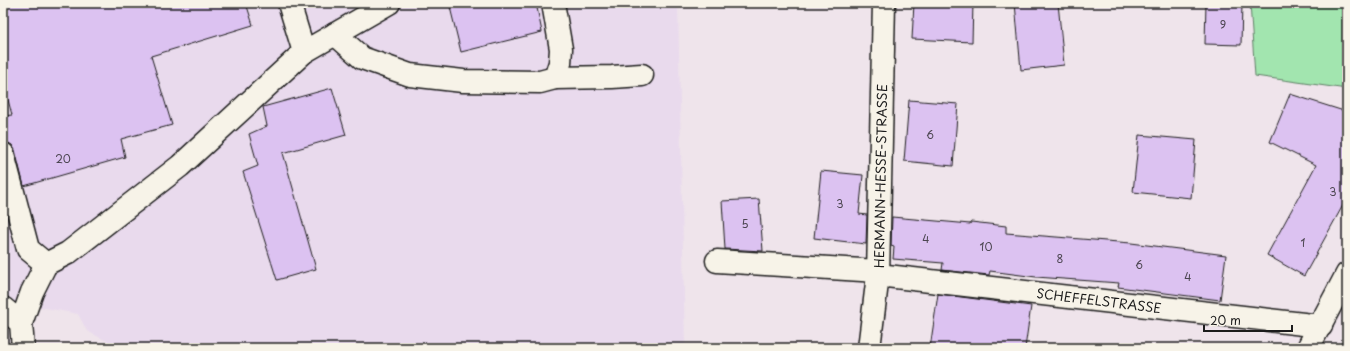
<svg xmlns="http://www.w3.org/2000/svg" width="1350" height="351" viewBox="0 0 1350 351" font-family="'Playpen Sans',sans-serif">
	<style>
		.built { fill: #e9daed }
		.green { fill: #a2e5af; stroke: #5f8066 }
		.building { fill: #dcc2f1; stroke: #1c1c1c }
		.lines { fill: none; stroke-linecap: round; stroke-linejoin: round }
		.minor-casing { stroke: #1c1c1c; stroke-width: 25 }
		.minor { stroke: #f7f3e8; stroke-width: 22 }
		.labels { text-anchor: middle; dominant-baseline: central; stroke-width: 3; stroke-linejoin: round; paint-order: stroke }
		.number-label { font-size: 11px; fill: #4c4651 }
		.street-label { font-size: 13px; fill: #1c1c1c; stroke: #f7f3e8 }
	</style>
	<rect width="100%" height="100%" fill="#efe4eb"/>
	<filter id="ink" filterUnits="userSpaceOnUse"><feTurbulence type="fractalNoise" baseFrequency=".025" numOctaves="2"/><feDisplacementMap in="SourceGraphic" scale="8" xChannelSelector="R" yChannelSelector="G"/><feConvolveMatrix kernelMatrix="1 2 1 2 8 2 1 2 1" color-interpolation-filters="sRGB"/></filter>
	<g filter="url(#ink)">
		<polygon class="built" points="3,3 678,3 685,348 323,348 282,344 115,345 87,331 78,314 3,300"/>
		<polygon class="green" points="1250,3 1347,3 1347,89 1255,76"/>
		<g class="building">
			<polygon points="3,3 246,3 253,25 151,56 172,125 121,139 125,157 24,186 15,150 12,145 7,142 3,142 3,116 12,115 3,81"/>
			<polygon points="449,3 536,3 542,32 461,52"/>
			<polygon points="914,3 973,3 972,42 912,39"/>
			<polygon points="1015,3 1058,3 1064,65 1021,70"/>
			<polygon points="1206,3 1242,3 1241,45 1205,44"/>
			<polygon points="332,88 346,135 283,153 316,269 277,280 243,172 258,166 249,134 267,126 263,107"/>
			<polygon points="1290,94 1347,112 1347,198 1304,276 1267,255 1316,165 1270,142"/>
			<polygon points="909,100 958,104 953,166 904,161"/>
			<polygon points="1139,135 1196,140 1191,198 1133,192"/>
			<polygon points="821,171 863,175 859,214 867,215 866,244 814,238"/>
			<polygon points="759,199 763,251 725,249 722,201"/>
			<polygon points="892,217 970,224 971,222 1006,226 1006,233 1131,243 1226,255 1220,300 1118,287 1119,283 1036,277 990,271 989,275 942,270 943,263 893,259 894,247 891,246"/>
			<polygon points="938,294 1031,306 1025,348 930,348"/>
		</g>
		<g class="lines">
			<g class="minor-casing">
				<g id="minor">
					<polyline points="289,3 304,52"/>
					<polyline points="335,34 362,58 410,75 463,81 540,82 555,78 560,63 561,49 553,3"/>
					<polyline points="555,78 612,77 642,75"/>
					<polyline points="3,154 28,249 46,264"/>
					<polyline points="717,261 878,271"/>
					<polyline points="878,275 1321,326"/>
					<polyline points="3,308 21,323 23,348"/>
					<polyline points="21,323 32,292 46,264 68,253 180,166 304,52 389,3"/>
					<polyline points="869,348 878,275 884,3"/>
					<polyline points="1308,348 1347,274"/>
				</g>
			</g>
			<use href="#minor" class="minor"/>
		</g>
	</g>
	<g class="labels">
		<g class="number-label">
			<text x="1223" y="24">9</text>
			<text x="930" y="134">6</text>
			<text x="63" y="158">20</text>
			<text x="1333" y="191">3</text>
			<text x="840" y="203">3</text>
			<text x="745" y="223">5</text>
			<text x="926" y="238">4</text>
			<text x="1303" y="242">1</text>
			<text x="986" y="246">10</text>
			<text x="1060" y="258">8</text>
			<text x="1139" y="264">6</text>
			<text x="1188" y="276">4</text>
		</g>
		<g class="street-label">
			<text transform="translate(880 176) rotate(-89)">HERMANN-HESSE-STRASSE</text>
			<text transform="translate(1099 300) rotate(7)">SCHEFFELSTRASSE</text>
		</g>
	</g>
	<rect width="1350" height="351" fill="none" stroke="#f7f3e8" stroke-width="16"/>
	<rect x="8" y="8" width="1334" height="335" fill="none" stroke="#1c1c1c" stroke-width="1.5" filter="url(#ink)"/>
	<path d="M1204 325v6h88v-6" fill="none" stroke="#1c1c1c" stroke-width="2"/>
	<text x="1210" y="325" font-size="12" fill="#1c1c1c" stroke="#f7f3e8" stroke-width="3" paint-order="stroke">20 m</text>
</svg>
